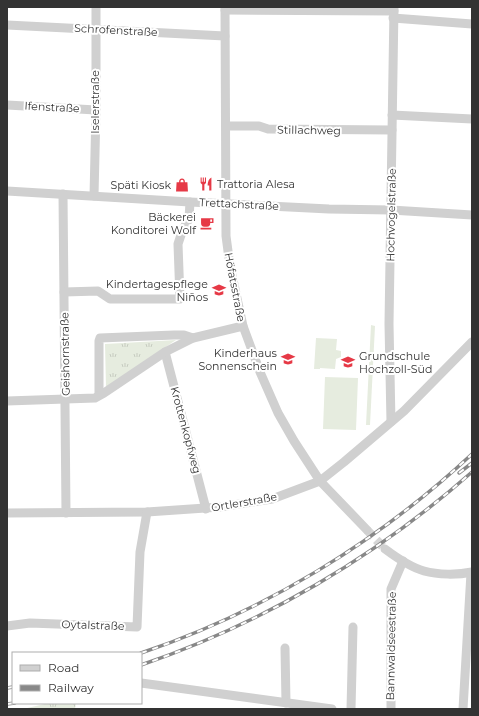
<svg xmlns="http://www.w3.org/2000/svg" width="479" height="716" viewBox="0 0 479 716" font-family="Montserrat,sans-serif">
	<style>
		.grass { fill: url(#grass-tufts) }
		.pitch { fill: #e6ecdf }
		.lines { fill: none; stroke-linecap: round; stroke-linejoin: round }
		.minor-tunnel { stroke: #d6d6d6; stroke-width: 9; stroke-dasharray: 9 4.5; stroke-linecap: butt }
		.minor { stroke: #d0d0d0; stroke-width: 9 }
		.rail-casing { stroke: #888; stroke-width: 3.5 }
		.rail { stroke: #fff; stroke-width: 2; stroke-dasharray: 6; stroke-linecap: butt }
		.labels { text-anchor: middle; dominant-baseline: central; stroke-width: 4; stroke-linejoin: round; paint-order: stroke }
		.street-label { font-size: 11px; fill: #333; stroke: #fff }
		.poi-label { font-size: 11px; fill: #333; stroke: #fff; text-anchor: end }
	</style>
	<defs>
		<pattern id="grass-tufts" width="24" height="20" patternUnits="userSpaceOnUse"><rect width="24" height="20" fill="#e6ecdf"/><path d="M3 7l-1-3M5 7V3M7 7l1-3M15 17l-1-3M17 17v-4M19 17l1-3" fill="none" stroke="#c6cbc0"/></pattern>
	</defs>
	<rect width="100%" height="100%" fill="#fff"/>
	<g class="grass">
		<polygon points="176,340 106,387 105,344"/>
		<polygon points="49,703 76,703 75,709 23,709"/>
	</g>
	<g class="pitch">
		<polygon points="371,325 375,326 370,425 366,425"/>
		<polygon points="316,338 337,339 336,350 341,351 341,357 336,359 335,369 320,368 320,369 314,369"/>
		<polygon points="325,377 358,378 356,430 323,429"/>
	</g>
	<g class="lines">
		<polyline class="minor-tunnel" points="367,530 385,549"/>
		<g class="minor">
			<polyline points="225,7 226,236 230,266 243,326 260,372 278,413 294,441 320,481 367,530"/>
			<polyline points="225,10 394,11"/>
			<polyline points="393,18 472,24"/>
			<polyline points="7,25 225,36"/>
			<polyline points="7,105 96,110"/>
			<polyline points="392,115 472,119"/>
			<polyline points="226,126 259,126 268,129 392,130"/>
			<polyline points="7,191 190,202 329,209 391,210 472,215"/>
			<polyline points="63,194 66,513"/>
			<polyline points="94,196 96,110 96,7"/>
			<polyline points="64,292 98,291 110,299 180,299 178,244 183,229 189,219 190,202"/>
			<polyline points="165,352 206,509"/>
			<polyline points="99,395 99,341 100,338 174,335 184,335 193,338"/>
			<polyline points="7,401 95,398 104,393 165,352 193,338 243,326"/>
			<polyline points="391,422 389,324 394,7"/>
			<polyline points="7,513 147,512 220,507 272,499 320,481 344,462 404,411 472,342"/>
			<path d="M385,549C397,558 410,567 424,571C438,575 458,575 472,572"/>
			<polyline points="7,626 30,623 137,627 140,552 147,512"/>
			<polyline points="285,648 286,703"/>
			<polyline points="141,683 332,709"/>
			<polyline points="351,709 353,627"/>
			<polyline points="391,709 391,589 403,561"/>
			<polyline points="463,709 471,573"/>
		</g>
		<g class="rail-casing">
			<g id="rail">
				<polyline points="459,473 472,463"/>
				<path d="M141,653C263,612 378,542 472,454"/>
				<path d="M141,665C262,624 377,556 472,472"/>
				<polyline points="7,688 13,687"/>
				<polyline points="7,704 15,703"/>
			</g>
		</g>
		<use href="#rail" class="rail"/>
	</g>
	<defs>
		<g id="restaurant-bare" transform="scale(1.08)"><path d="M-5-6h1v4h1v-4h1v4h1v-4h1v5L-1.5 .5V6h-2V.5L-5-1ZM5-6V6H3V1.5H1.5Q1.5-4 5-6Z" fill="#e63946" stroke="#fff" stroke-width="2.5" paint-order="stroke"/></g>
		<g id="shop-bare" transform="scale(1.08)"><path d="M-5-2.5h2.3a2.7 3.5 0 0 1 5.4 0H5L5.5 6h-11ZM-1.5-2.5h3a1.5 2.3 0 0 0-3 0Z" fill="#e63946" stroke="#fff" stroke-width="2.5" paint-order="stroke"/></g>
		<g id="cafe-bare" transform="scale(1.08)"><path d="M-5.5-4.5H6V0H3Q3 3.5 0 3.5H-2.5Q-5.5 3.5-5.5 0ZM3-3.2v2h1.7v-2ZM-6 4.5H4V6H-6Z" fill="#e63946" stroke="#fff" stroke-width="2.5" paint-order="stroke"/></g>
		<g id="school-bare" transform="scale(1.08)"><path d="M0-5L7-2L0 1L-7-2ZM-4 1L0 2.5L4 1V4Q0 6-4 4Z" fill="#e63946" stroke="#fff" stroke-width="2.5" paint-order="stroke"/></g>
	</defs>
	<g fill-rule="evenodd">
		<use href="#restaurant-bare" x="206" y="184"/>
		<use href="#shop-bare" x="182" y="185"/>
		<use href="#cafe-bare" x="207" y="223"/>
		<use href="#school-bare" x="219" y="290"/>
		<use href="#school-bare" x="288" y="359"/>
		<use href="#school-bare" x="348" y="362"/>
	</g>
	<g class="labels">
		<g class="street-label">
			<text transform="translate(116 30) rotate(3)">Schrofenstraße</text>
			<text transform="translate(95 102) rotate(-90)">Iselerstraße</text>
			<text transform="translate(52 107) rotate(3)">Ifenstraße</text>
			<text transform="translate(309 130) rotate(1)">Stillachweg</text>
			<text transform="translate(239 204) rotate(3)">Trettachstraße</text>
			<text transform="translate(391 215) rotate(-89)">Hochvogelstraße</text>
			<text transform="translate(235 287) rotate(79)">Höfatsstraße</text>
			<text transform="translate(65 354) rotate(-91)">Geishornstraße</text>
			<text transform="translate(186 430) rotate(75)">Krottenkopfweg</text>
			<text transform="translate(244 502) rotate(-10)">Ortlerstraße</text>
			<text transform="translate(93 625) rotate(2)">Oytalstraße</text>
			<text transform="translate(391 646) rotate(-89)">Bannwaldseestraße</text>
		</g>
		<g class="poi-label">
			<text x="217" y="184" text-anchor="start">Trattoria Alesa</text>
			<text x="171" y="185">Späti Kiosk</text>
			<text x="196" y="217">Bäckerei<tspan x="196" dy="13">Konditorei Wolf</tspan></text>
			<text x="208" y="284">Kindertagespflege<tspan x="208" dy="13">Niños</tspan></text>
			<text x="277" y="353">Kinderhaus<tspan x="277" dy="13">Sonnenschein</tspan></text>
			<text x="359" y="356" text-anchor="start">Grundschule<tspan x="359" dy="13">Hochzoll-Süd</tspan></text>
		</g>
	</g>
	<rect width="479" height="716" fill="none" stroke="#333333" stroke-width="16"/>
	<rect x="12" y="652" width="130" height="52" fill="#ffffff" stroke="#adadad"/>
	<rect x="20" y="665" width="20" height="6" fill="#d0d0d0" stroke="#adadad"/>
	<text x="48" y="672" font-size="12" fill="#333333">Road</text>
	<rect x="20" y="685" width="20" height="6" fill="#888888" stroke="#adadad"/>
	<text x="48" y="692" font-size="12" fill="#333333">Railway</text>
</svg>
